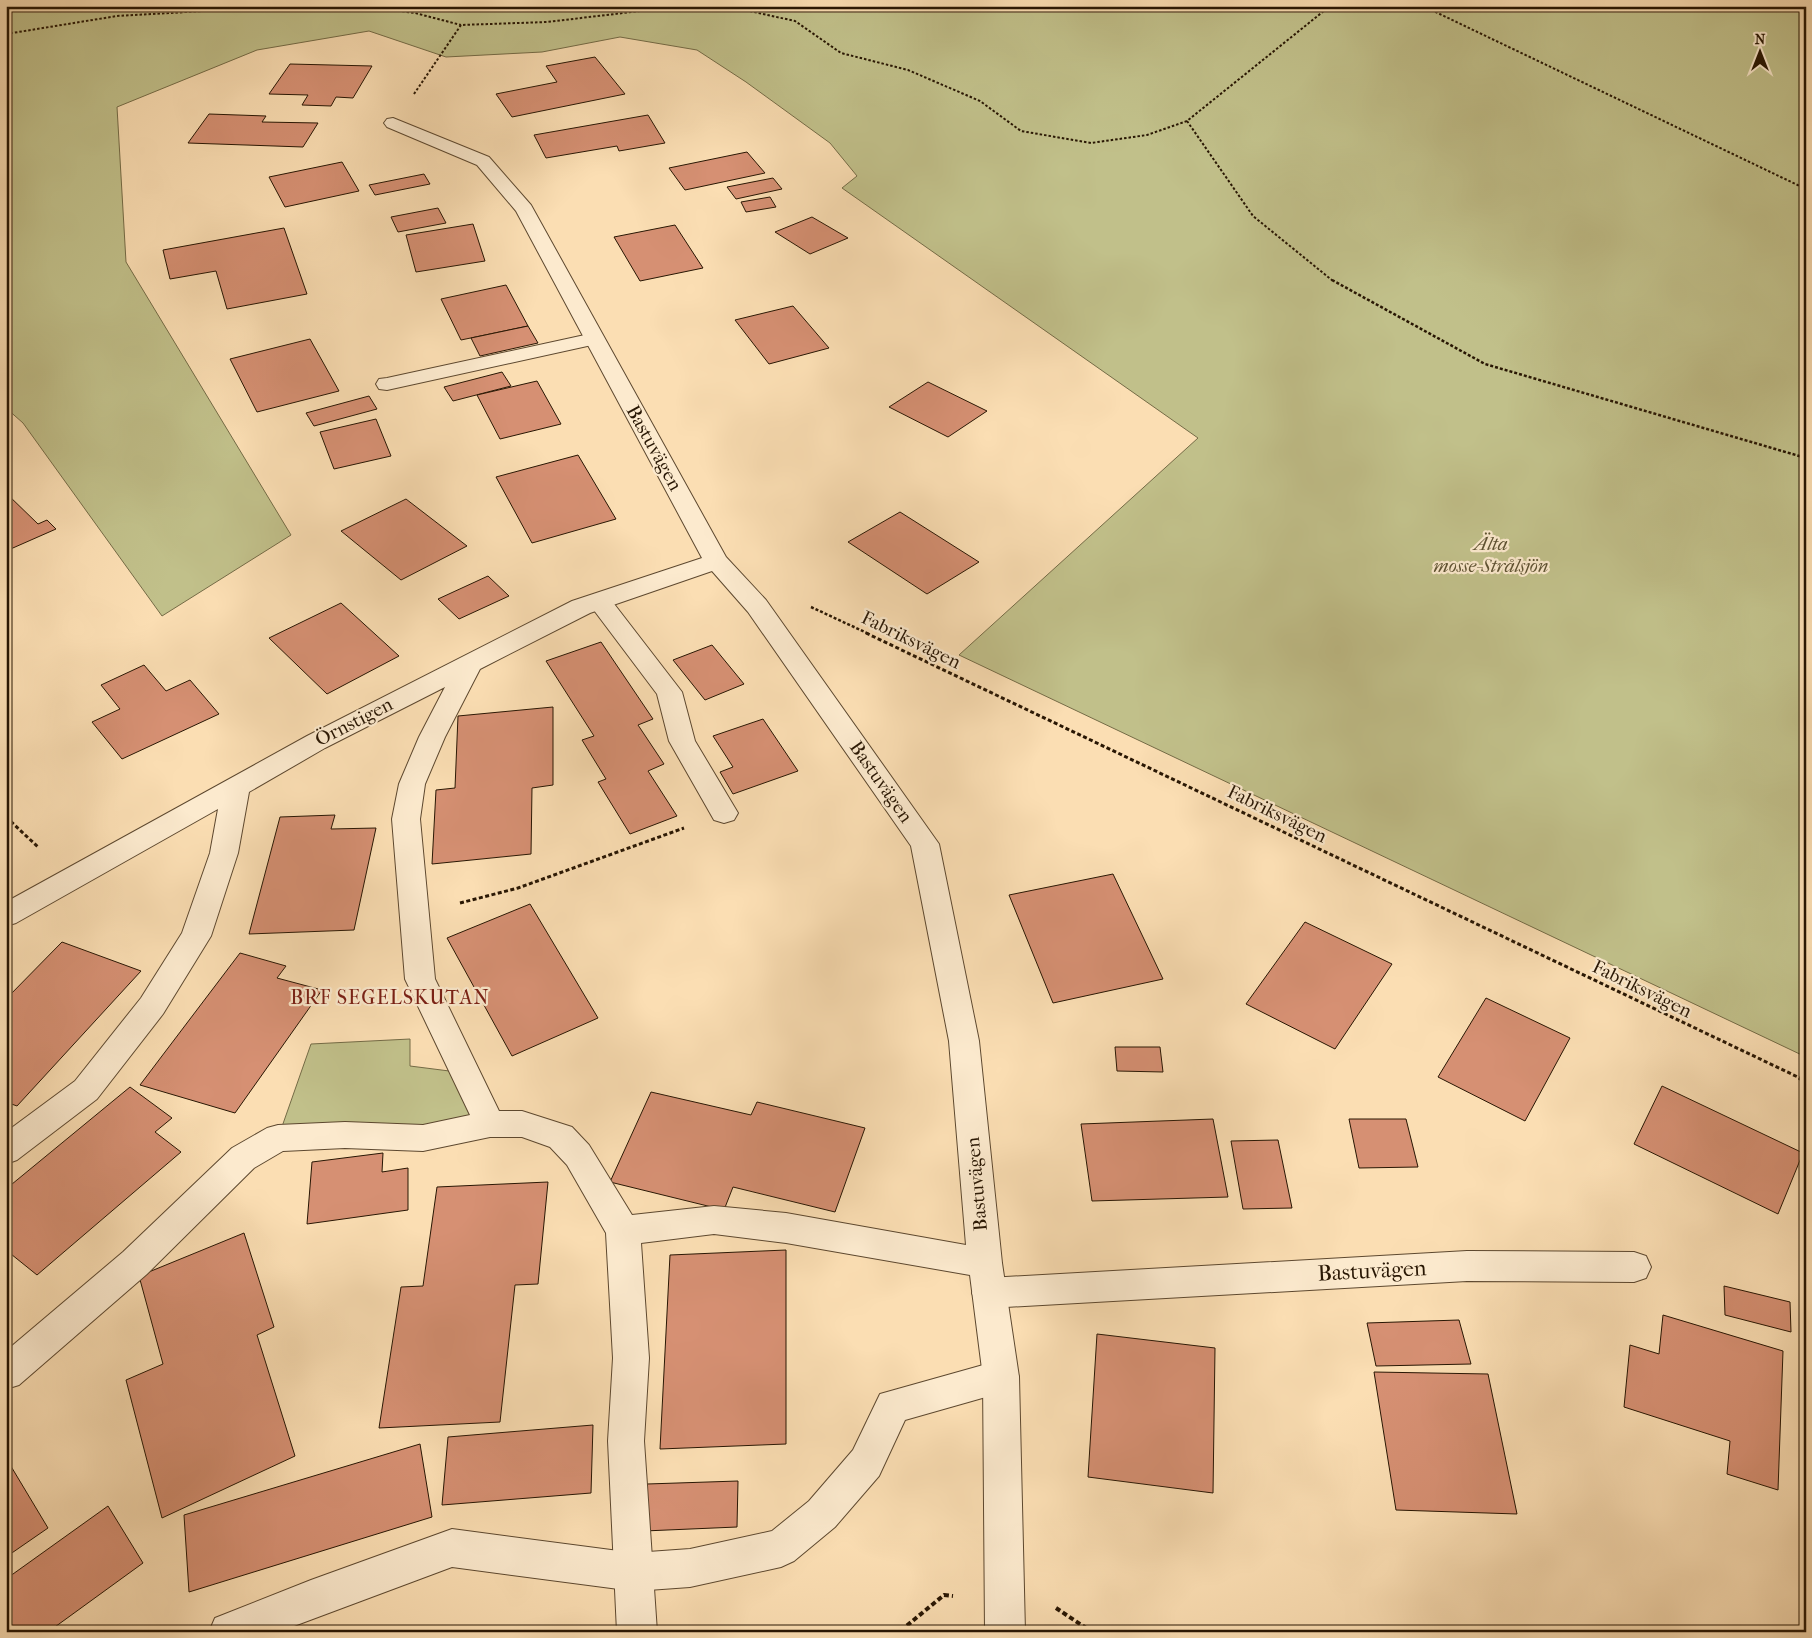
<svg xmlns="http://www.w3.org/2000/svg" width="1812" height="1638" viewBox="0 0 1812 1638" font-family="'IM FELL French Canon',serif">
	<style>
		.green { fill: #c1c08a; stroke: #746b46 }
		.building { fill: #d69073; stroke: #281603 }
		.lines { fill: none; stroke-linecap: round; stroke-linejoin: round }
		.lane-casing { stroke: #5d482f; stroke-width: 2 }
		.street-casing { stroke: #5d482f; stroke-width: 2 }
		.path-far3 { stroke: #281603; stroke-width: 2; stroke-dasharray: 2.5 2; stroke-linecap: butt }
		.path-far2 { stroke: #281603; stroke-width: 2.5; stroke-dasharray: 3 2; stroke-linecap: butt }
		.path-far1 { stroke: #281603; stroke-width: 3; stroke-dasharray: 4 2.5; stroke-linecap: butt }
		.path { stroke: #281603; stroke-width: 4; stroke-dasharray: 5 3; stroke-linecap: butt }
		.lane { fill: #fceace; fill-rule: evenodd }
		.street { fill: #fceace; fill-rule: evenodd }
		.labels { text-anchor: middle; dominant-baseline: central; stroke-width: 4.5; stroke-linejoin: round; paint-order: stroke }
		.street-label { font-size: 19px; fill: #281603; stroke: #fceace }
		.park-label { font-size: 19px; font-style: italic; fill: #5e5232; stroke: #fceace }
		.neighbourhood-label { font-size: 20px; letter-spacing: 1px; fill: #7a1f14; stroke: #fceace }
		.near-street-label { font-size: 22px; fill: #281603; stroke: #fceace }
	</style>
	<rect width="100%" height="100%" fill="#fbdeb3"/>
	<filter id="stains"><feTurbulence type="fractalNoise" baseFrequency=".004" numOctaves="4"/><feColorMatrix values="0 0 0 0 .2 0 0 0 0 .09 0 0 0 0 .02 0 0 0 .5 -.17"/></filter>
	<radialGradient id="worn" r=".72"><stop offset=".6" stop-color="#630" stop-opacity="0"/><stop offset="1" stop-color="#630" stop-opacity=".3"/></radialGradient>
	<g class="green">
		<polygon points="6,6 1806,6 1806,1057 959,655 1198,438 842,188 857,176 830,143 746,82 697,50 620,37 542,52 446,57 369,31 257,50 117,107 126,262 291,535 162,616 23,423 6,408"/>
		<polygon points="410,1039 410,1066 465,1073 490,1124 278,1138 311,1044"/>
	</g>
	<g class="building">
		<polygon points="595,57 625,94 512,117 496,94 557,82 546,66"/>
		<polygon points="290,64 372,66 353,98 336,97 331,106 302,105 308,95 269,94"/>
		<polygon points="209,114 266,116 262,122 318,123 303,147 188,143"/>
		<polygon points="648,115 665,143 619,151 617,146 546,158 534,135"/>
		<polygon points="747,152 765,173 685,190 669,168"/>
		<polygon points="342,162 359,191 285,207 269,177"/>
		<polygon points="424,174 430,184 375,195 369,185"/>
		<polygon points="773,178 782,189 736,199 727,187"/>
		<polygon points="770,197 776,207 746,212 741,202"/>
		<polygon points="438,208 446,223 398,232 391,217"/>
		<polygon points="812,217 848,238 810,254 775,232"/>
		<polygon points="473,224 485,261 416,272 406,235"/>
		<polygon points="675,225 703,268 640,281 614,237"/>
		<polygon points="284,228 307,294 227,309 216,271 170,279 163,250"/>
		<polygon points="506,285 528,326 461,340 441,299"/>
		<polygon points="793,306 829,348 769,364 735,320"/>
		<polygon points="528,326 538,343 480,356 471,338"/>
		<polygon points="310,339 339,391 257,412 230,359"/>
		<polygon points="502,372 511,386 453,401 444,387"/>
		<polygon points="537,381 561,424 500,439 477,395"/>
		<polygon points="928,382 987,411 948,437 889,407"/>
		<polygon points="369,396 377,409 314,426 306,413"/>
		<polygon points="376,419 391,456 334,469 320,432"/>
		<polygon points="578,455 616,519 532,543 496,477"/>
		<polygon points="6,493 38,524 47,520 56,529 6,551"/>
		<polygon points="406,499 467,546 401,580 341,531"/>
		<polygon points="900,512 979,562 927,594 848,542"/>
		<polygon points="488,576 509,596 459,619 438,599"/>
		<polygon points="341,603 399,656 327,694 269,638"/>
		<polygon points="601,642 653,719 638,725 664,764 648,771 677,816 630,834 598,782 606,779 582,740 594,736 546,661"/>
		<polygon points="712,645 744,684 705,700 673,660"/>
		<polygon points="144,665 166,691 190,680 219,714 122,759 92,722 120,709 101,685"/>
		<polygon points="553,707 553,785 532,788 531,854 432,864 436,790 455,788 458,716"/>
		<polygon points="763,719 798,771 733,794 720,772 733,767 713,736"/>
		<polygon points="335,815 331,829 376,828 354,930 249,934 280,817"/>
		<polygon points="1113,874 1163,979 1053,1003 1009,895"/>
		<polygon points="530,904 598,1018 512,1056 447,938"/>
		<polygon points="1305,922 1392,964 1335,1049 1246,1004"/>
		<polygon points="62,942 141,971 17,1106 6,1102 6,999"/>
		<polygon points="240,953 286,966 277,978 322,990 235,1113 140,1085"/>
		<polygon points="1486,998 1570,1038 1525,1121 1438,1077"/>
		<polygon points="1115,1047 1160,1047 1163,1072 1117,1071"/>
		<polygon points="1662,1086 1803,1153 1778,1214 1634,1144"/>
		<polygon points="130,1087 172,1118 155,1132 181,1152 37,1275 6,1250 6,1189"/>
		<polygon points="651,1092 751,1115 757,1102 865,1128 835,1212 733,1187 724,1210 610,1182"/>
		<polygon points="1213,1119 1228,1197 1092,1201 1081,1124"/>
		<polygon points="1349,1119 1406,1119 1418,1167 1359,1168"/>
		<polygon points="1278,1140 1292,1208 1243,1209 1231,1141"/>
		<polygon points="383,1153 382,1172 408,1168 408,1210 307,1224 312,1162"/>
		<polygon points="548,1182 538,1284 515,1285 500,1422 379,1428 401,1287 423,1286 437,1187"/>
		<polygon points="244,1233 274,1327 257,1335 295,1456 162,1518 126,1380 163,1364 139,1276"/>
		<polygon points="786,1250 786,1444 660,1449 670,1255"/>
		<polygon points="1724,1286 1790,1302 1791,1332 1725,1315"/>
		<polygon points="1663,1315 1783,1351 1778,1490 1727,1474 1730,1441 1624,1407 1630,1345 1659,1354"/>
		<polygon points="1459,1320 1471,1364 1376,1366 1367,1323"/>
		<polygon points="1097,1334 1215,1348 1213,1493 1088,1477"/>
		<polygon points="1374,1372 1488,1374 1517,1514 1396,1510"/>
		<polygon points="593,1425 591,1493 442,1505 448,1437"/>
		<polygon points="420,1444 432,1517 189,1592 184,1515"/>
		<polygon points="6,1458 48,1528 6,1557"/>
		<polygon points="738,1481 737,1527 644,1531 647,1484"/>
		<polygon points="108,1506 143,1563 48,1632 6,1632 6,1579"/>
	</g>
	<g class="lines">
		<g class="lane-casing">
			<g id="lane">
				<polygon points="594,333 601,335 604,339 601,343 387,390 379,389 376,384 379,379 387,378"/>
				<polygon points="599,593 608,596 682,692 695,741 738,813 734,820 724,823 714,820 669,741 657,694 587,601 590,596"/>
				<polygon points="1467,1251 1634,1252 1646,1256 1651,1267 1646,1278 1634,1282 1467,1281 989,1308 977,1304 972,1293 977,1282 989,1278"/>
				<polygon points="1001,1360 1014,1365 1019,1377 1014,1389 905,1420 879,1476 835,1527 794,1561 781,1567 690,1587 634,1591 452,1567 278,1632 209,1632 215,1618 311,1580 452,1529 634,1553 690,1549 772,1531 809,1501 853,1450 880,1394"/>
			</g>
		</g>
		<g class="street-casing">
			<path id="street" d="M393,118L489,157L531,205L726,557L766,600L939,844L979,1041L1002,1263L1019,1377L1025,1632H985L983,1377L970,1275L786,1243L714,1234L641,1243L649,1358L644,1441L657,1632H617L608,1441L613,1358L606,1233L567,1165L550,1147L522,1137H490L423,1151L345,1148L283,1151L254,1168L147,1274L19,1385L6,1389V1351L123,1252L232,1148L267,1128L278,1125L345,1122L423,1125L470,1115L405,979L392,819L399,784L419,737L445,687L325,748L249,792L238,853L211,936L163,1014L97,1099L17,1160L6,1164V1132L75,1081L141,998L182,933L210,853L218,809L16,923L6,926V902L307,736L572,601L702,558L516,211L477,165L387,127L384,123L387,119ZM712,571L748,612L911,846L949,1041L966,1245L786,1213L714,1206L632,1215L589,1145L572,1127L522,1111H499L435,979L420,819L425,784L445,737L480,669L590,613Z"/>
		</g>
		<g class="path-far3">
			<polyline points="362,6 415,13 461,25"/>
			<polyline points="1423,6 1806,189"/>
			<polyline points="6,34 117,16 291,6"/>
			<polyline points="414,94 461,25 547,22 674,7 740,9 795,21 841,53 908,70 980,101 1021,131 1091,143 1147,135 1187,121 1330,6"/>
			<polyline points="1187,121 1253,216 1333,281"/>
		</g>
		<g class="path-far2">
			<polyline points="1332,280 1485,364 1806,458"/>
			<polyline points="811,607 869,634"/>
		</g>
		<g class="path-far1">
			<polyline points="866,633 1802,1079"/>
			<polyline points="6,817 38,847"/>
			<polyline points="460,903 518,888 684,828"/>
		</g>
		<g class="path">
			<polyline points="1799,1078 1806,1081"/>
			<polyline points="1056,1608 1092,1632"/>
			<polyline points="868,1632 904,1628 944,1595 953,1596"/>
		</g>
		<use href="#lane" class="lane"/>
		<use href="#street" class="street"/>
	</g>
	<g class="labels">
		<g class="street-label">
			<text transform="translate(654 448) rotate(61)">Bastuvägen</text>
			<text transform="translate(911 640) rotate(26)">Fabriksvägen</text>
			<text transform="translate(354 722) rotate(-27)">Örnstigen</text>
			<text transform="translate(881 782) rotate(55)">Bastuvägen</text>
			<text transform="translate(1277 814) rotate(26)">Fabriksvägen</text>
			<text transform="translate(1642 989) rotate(26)">Fabriksvägen</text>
			<text transform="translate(977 1184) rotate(-95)">Bastuvägen</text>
		</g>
		<g class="park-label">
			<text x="1491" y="544">Älta<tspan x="1491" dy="22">mosse-Strålsjön</tspan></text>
		</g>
		<g class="neighbourhood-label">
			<text x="390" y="997">BRF SEGELSKUTAN</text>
		</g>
		<g class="near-street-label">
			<text transform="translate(1372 1271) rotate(-3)">Bastuvägen</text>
		</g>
	</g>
	<rect width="1812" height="1638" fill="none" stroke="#fbdeb3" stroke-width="25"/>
	<rect x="8" y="8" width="1797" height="1623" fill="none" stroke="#281603" stroke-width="2.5"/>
	<rect x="12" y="12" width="1787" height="1613" fill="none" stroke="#281603"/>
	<g transform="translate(1760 52)" stroke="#fceace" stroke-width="4" paint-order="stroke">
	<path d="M0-4L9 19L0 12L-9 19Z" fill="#281603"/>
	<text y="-8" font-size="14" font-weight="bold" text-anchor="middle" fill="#281603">N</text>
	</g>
	<rect width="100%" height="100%" filter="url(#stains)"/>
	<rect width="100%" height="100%" fill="url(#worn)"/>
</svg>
